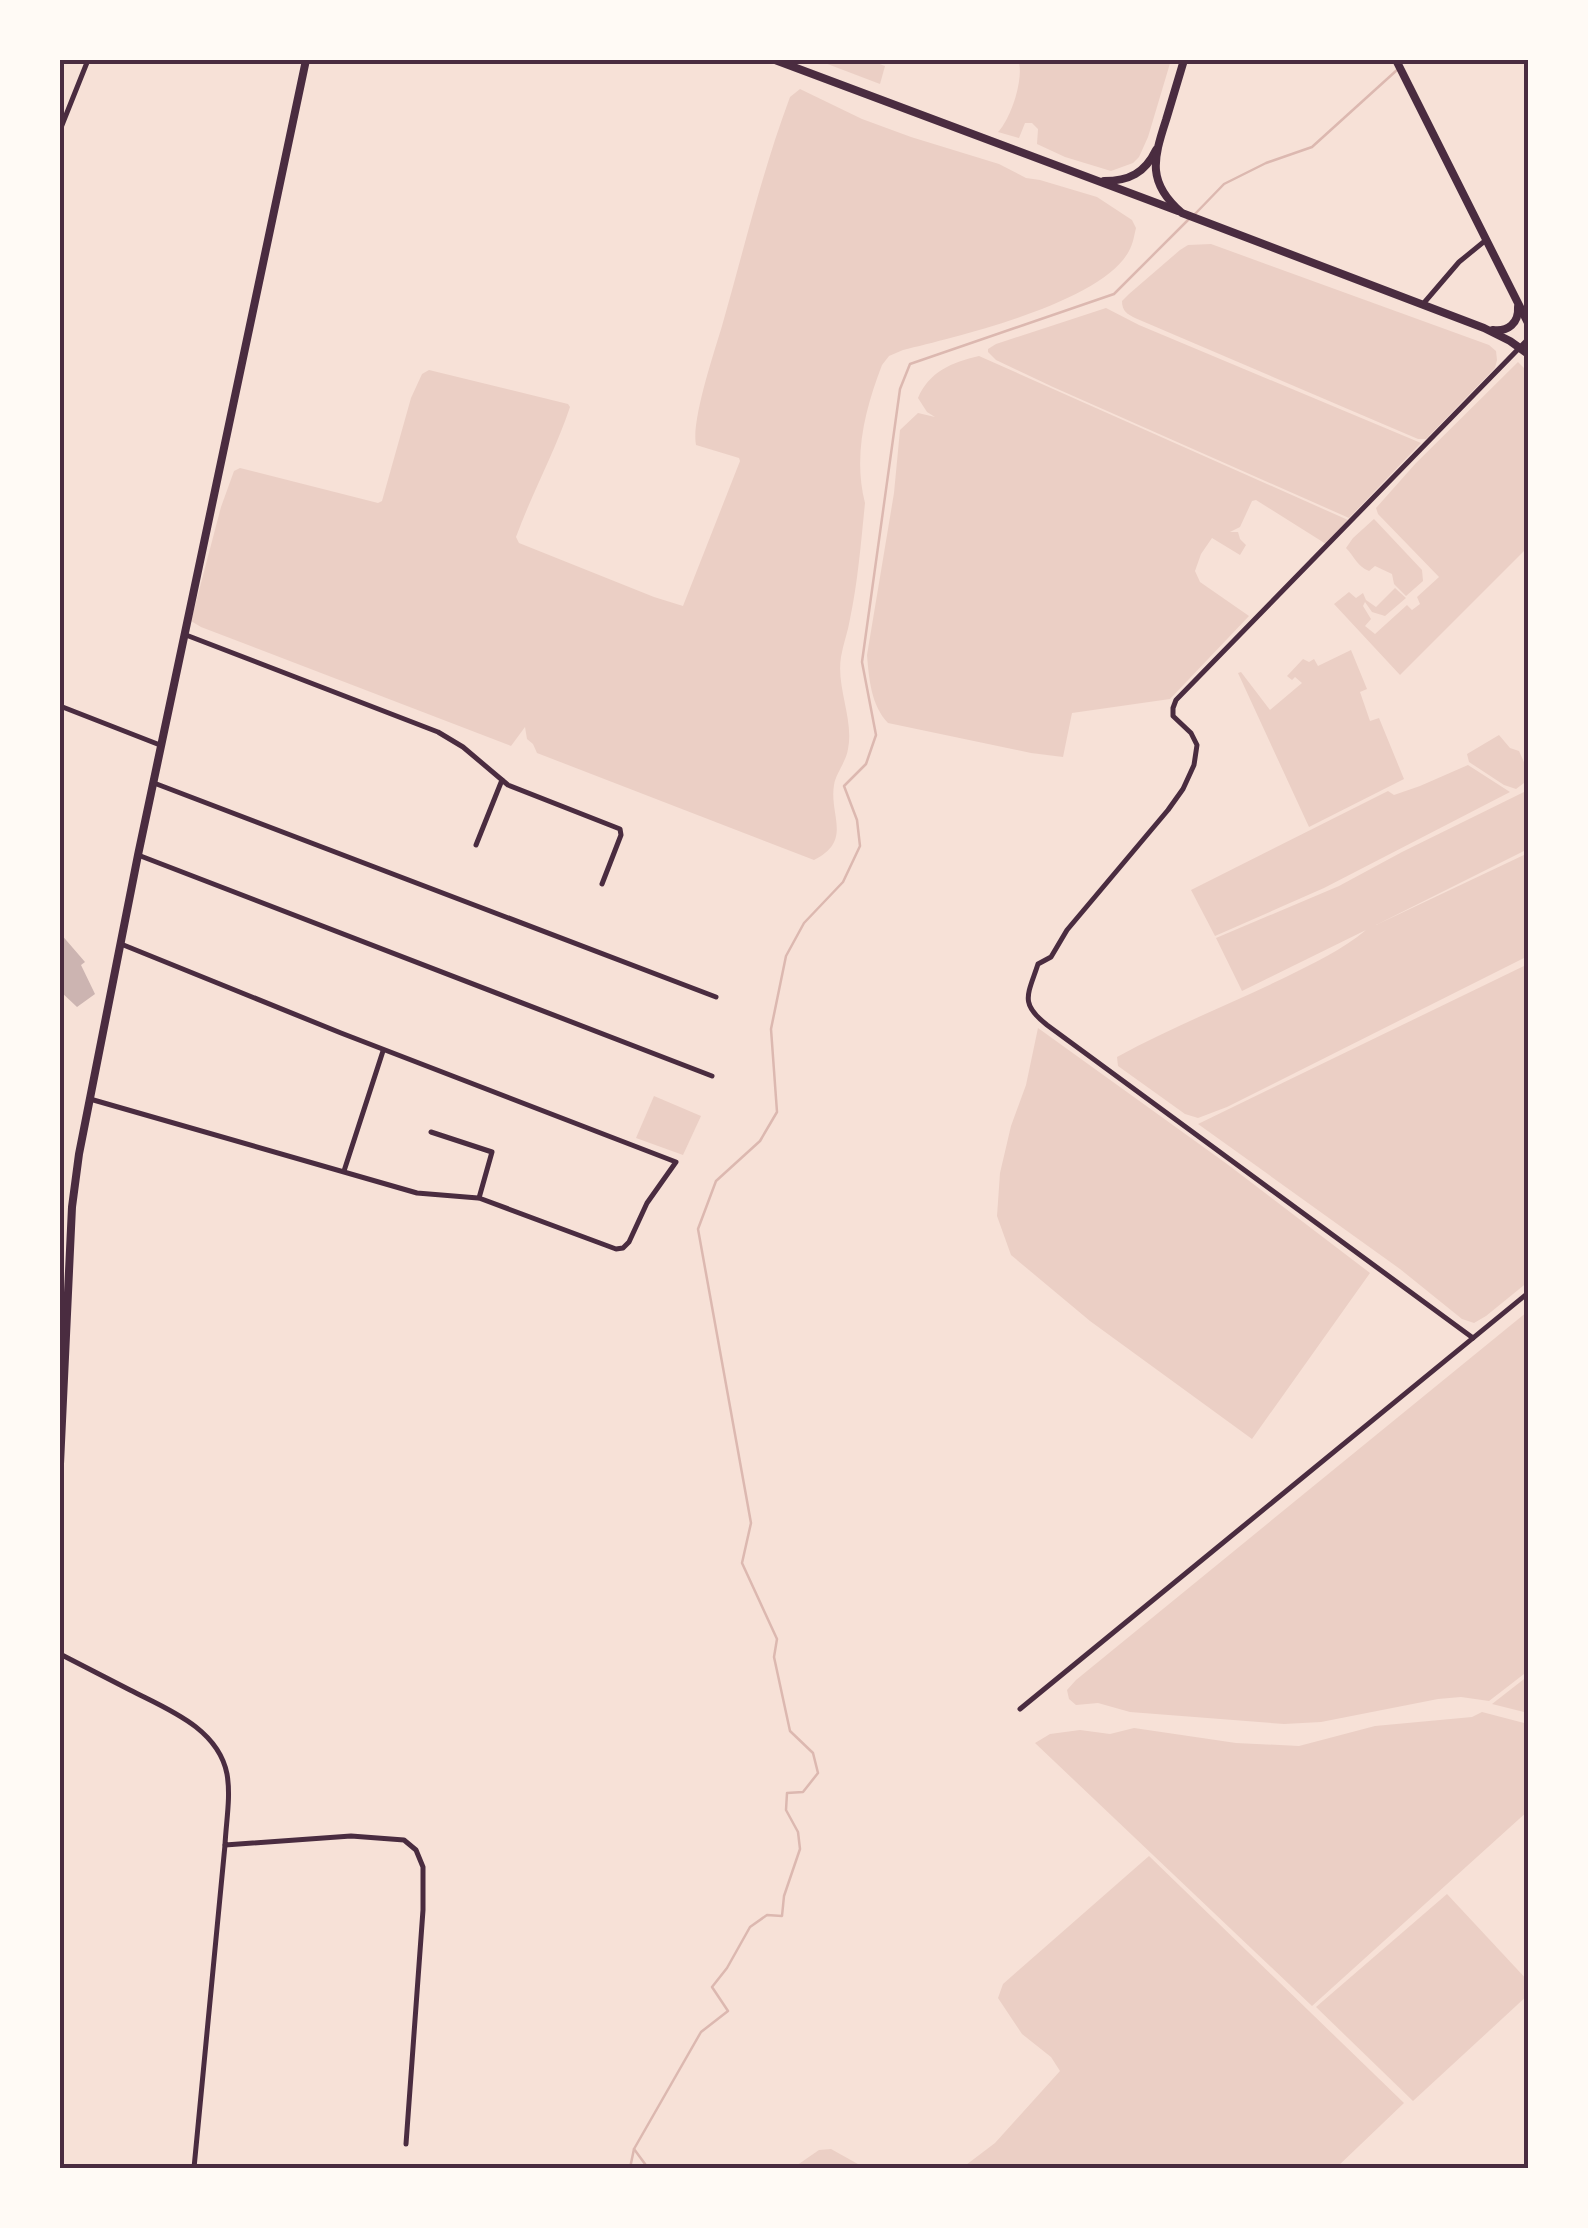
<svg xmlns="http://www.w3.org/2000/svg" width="1588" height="2228" viewBox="0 0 1588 2228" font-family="Commissioner,sans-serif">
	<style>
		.green { fill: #ebcfc5 }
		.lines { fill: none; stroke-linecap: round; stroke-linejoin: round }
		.stream { stroke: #dcb8b0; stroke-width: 2.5 }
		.building { fill: #ccb4b1 }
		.minor { stroke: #4a2c40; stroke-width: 5 }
		.tertiary { stroke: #4a2c40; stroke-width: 8 }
		.secondary { stroke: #4a2c40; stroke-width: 8 }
		.neatline { fill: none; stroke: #4a2c40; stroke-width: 4 }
	</style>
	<rect width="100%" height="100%" fill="#f7e1d7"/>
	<g class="green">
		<polygon points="817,60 869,60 885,66 880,84"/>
		<path d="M1018,60H1171L1148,137L1139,157L1133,163L1111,171L1065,157L1037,144L1038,129L1032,123H1025L1019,138L998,132C1011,119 1025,76 1018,60Z"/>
		<path d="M800,89L862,119L911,137L999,164L1026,178L1040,180L1097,197L1132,220L1136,228C1134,236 1133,244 1129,251C1101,303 959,336 903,350L889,356L882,365C865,409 853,456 865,503C861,542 858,581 850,619C848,632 843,644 841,657C836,687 854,720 848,749C846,762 836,773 834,785C829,816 853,840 814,860L537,753L533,744L527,739L525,727L511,746L201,627L191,621L221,507L234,471L240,468L378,503L382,501L411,398L422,374L429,370L568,404L570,407C555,452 532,493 516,537L519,543L654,597L683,606L740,461L739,458L696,445C691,421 714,353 722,326C744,249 762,172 790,97Z"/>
		<path d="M1211,244L1489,345L1496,351L1497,360L1495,368L1426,439H1418L1135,318C1127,314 1122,311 1122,301L1129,294L1180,250L1188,245Z"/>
		<polygon points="1106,308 1139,325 1421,443 1349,518 1053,387 996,360 988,352 988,349 996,344"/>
		<path d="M979,356L1348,520L1326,544L1256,500L1252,501L1240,527L1230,532H1238L1240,539L1246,545L1240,555L1212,538L1201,554L1195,571L1200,582L1249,616L1170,699L1072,713L1063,757L1031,753L888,723C871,705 869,679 867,655L894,493L900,430L918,413L935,417L927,412L918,398C929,372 952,362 979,356Z"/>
		<polygon points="1518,362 1528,372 1528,547 1400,675 1334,604 1349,592 1356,598 1363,593 1366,600 1376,607 1395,588 1406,598 1385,616 1372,612 1365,602 1363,606 1371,619 1365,626 1375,634 1407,605 1412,610 1420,604 1417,597 1439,577 1378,514 1376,508 1416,463"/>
		<path d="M1374,519L1422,570L1423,581L1406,596L1394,584L1392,574L1375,566L1369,571C1357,566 1354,556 1346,548L1353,538Z"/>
		<polygon points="1351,650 1367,689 1360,692 1370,721 1379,718 1404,779 1309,827 1238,673 1241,672 1270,710 1302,683 1295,677 1292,680 1287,676 1303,659 1309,662 1314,659 1318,666"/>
		<polygon points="1499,735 1510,748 1519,751 1528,771 1528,780 1516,789 1504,785 1469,762 1467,754"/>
		<polygon points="1468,765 1510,792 1324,888 1215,936 1191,890 1388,791 1394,795 1420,786"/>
		<path d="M1528,790V849L1376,925L1528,853V956L1227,1107L1198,1118L1185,1114L1118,1066L1117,1057C1172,1027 1230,1004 1286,977C1314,963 1342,950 1366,930L1242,991L1216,938L1339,886L1402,852Z"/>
		<polygon points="1528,964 1528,1282 1486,1316 1474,1323 1462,1319 1400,1269 1198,1124"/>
		<polygon points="1038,1028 1227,1164 1370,1273 1252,1439 1090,1321 1011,1255 997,1216 1000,1173 1011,1126 1026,1085"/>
		<polygon points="654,1096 701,1116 683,1155 636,1138"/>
		<polygon points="1528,1311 1528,1671 1489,1701 1461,1697 1438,1699 1321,1722 1284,1724 1130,1712 1098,1703 1076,1705 1069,1699 1067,1690 1076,1680"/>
		<polygon points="1528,1676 1528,1713 1492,1704"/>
		<polygon points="1482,1712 1528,1724 1528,1811 1312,2006 1035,1743 1050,1734 1080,1730 1110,1734 1134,1728 1236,1743 1299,1746 1375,1726 1472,1717"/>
		<polygon points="1149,1856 1404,2103 1336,2168 962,2168 995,2143 1060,2071 1051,2057 1022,2034 998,1998 1003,1984"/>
		<polygon points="1447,1894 1528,1981 1528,1995 1413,2101 1316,2007"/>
		<polygon points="831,2149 865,2168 793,2168 819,2150"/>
	</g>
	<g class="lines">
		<g class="stream">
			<polyline points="1195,214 1224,184 1266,163 1312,147 1397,70"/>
			<polyline points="634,2149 648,2168"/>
			<polyline points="630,2168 634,2149 701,2032 728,2011 712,1987 727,1968 750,1927 767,1915 782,1916 784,1896 800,1849 798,1832 786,1810 787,1793 803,1792 818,1773 813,1753 790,1731 774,1657 777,1639 742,1563 751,1523 698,1229 716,1181 760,1141 777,1112 771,1029 786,956 804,923 843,882 860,846 857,820 844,786 866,764 876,735 862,662 900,389 910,364 1114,294 1189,219"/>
		</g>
	</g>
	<polygon class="building" points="60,933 85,962 81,965 95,994 77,1007 60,991"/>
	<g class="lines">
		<g class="minor">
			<polyline points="60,130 88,60"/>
			<polyline points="1423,304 1459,262 1486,240"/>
			<polyline points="186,635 438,732 463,747 508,785 620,829 621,835 602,884"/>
			<polyline points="60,706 160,745"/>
			<polyline points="154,783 716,997"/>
			<polyline points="476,845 502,780"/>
			<polyline points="138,855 712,1076"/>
			<polyline points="121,944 341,1033 676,1162 647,1203 629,1242 623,1248 616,1249 479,1198 492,1152 431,1132"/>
			<polyline points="90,1099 417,1193 478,1198"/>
			<polyline points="344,1171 383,1051"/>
			<path d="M1473,1338L1047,1025C1019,1003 1028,995 1038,964L1051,957L1067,930L1168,810L1183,789L1194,765L1197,745L1191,733L1173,716V708L1176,700L1528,339"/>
			<path d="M60,1654C83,1666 107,1678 130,1690C167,1709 218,1728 227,1774C231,1797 226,1822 225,1845L351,1836L404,1840L416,1850L423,1867V1910L406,2144"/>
			<polyline points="1020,1709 1528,1293"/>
			<polyline points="194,2168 225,1845"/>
		</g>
		<g class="tertiary">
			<polyline points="775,60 1178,211"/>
			<path d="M1104,181C1129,181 1145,173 1156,150"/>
			<polyline points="60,1464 72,1207 79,1154 138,855 306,60"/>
		</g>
		<g class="secondary">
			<path d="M1184,60C1178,80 1172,100 1166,120C1153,160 1147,183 1182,213L1484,328L1510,341L1528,354"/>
			<polyline points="1396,60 1528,323"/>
			<path d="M1493,330C1508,332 1519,323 1518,307"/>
		</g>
	</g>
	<rect width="1588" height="2228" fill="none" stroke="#fffaf5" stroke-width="125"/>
	<rect x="62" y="62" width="1464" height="2104" class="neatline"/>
</svg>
